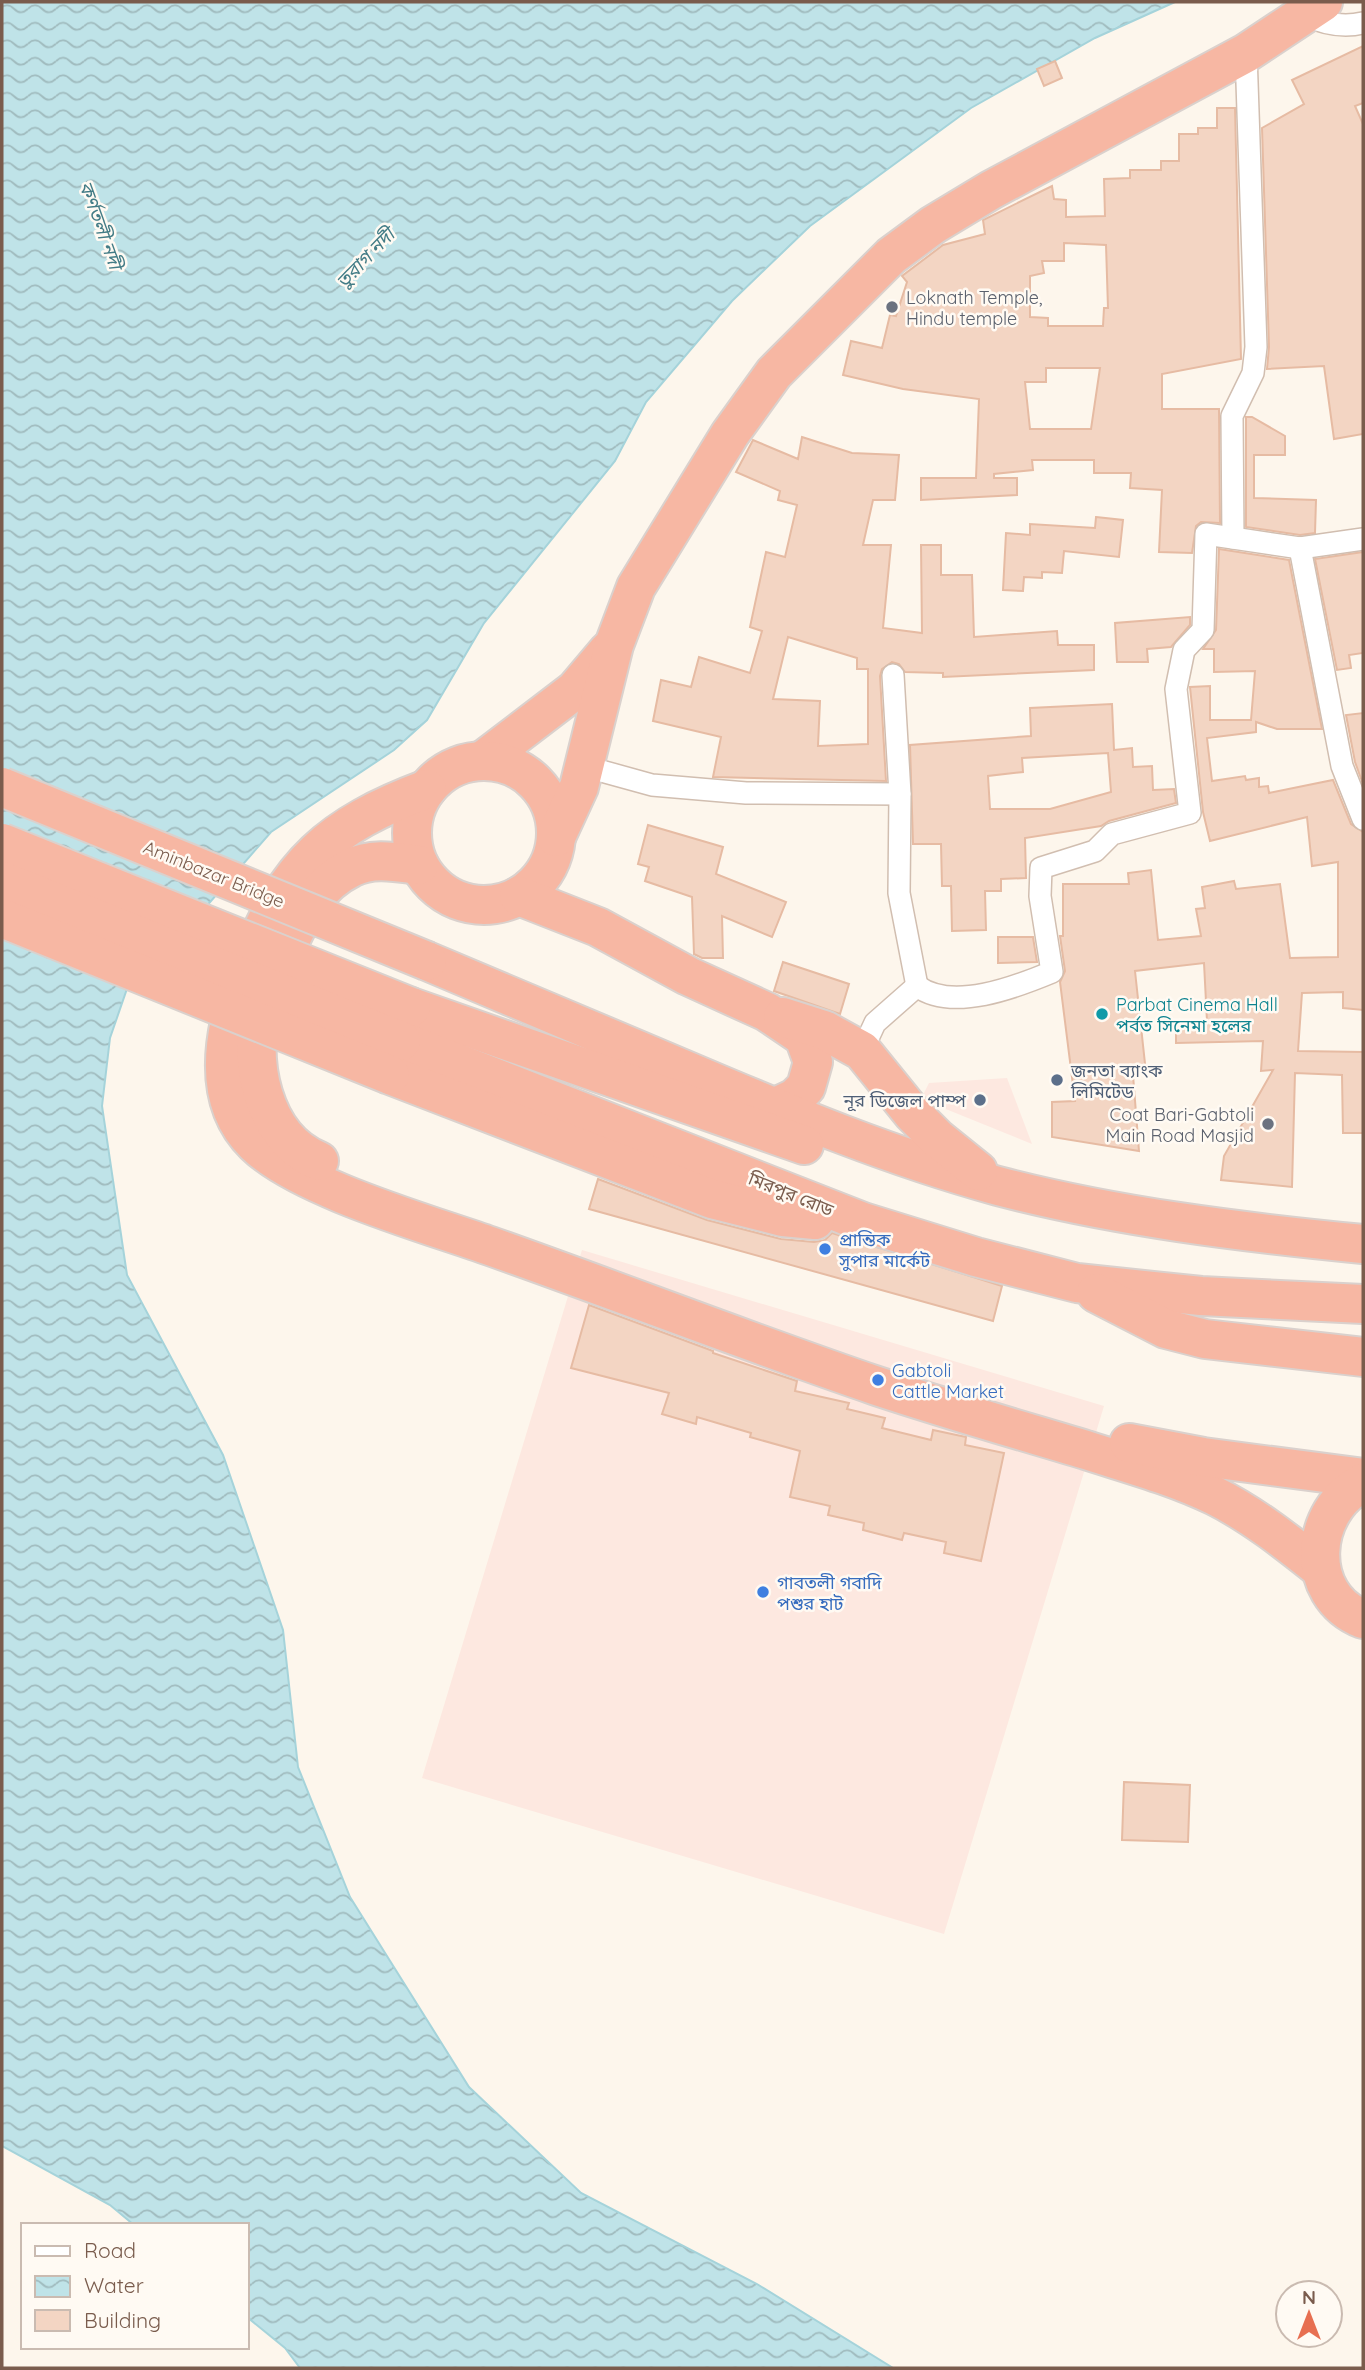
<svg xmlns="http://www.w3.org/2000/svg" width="1365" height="2370" viewBox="0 0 1365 2370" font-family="Quicksand,'Noto Sans Bengali',sans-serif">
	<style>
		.commercial { fill: #fde8e0 }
		.water { fill: url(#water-waves); stroke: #a5d3da; stroke-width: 2 }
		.building { fill: #f3d5c3; stroke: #e6bba3; stroke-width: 2; fill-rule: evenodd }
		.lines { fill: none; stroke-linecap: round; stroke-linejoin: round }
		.street-casing { stroke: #d1beb0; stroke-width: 24 }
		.highway-casing { stroke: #dad1cd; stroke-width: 42 }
		.street { stroke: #fff; stroke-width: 21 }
		.highway { stroke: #f7b7a3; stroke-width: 38 }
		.highway-bridge-casing { stroke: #dad1cd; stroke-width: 42; stroke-linecap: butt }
		.highway-bridge { stroke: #f7b7a3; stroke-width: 38 }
		.worship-dot { fill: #6b7280; stroke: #fffaf3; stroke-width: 2.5 }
		.culture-dot { fill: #0f9aa8; stroke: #fffaf3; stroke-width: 2.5 }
		.service-dot { fill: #5c6f8a; stroke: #fffaf3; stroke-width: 2.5 }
		.shop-dot { fill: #3f7fe0; stroke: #fffaf3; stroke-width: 2.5 }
		.labels { text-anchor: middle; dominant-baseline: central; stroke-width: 5; stroke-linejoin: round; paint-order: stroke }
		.worship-label { font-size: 18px; fill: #5b616d; stroke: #fffaf3; text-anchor: start }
		.street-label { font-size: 18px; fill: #7a5c4d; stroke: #fffaf3 }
		.culture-label { font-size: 18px; fill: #0d838f; stroke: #fffaf3; text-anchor: start }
		.service-label { font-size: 18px; fill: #4e5e75; stroke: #fffaf3; text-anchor: start }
		.shop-label { font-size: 18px; fill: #366cbe; stroke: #fffaf3; text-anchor: start }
		.water-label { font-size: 19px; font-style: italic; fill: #437c86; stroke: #fffaf3 }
	</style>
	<defs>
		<pattern id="water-waves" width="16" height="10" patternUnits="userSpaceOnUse" patternTransform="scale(1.75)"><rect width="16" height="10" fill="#bfe3e8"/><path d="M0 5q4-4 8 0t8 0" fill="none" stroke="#a0bbbe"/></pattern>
	</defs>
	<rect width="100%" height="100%" fill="#fdf6ec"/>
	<g class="commercial">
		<polygon points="1007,1078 1032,1144 921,1099 929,1083"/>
		<polygon points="582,1250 1104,1406 944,1934 422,1778"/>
	</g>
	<polygon class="water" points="2,2 1175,2 1095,38 971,108 810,226 732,301 646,402 615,461 484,623 427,720 394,750 271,832 198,916 139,954 110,1038 102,1106 127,1275 223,1455 283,1630 298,1767 350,1897 469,2087 581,2193 757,2284 893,2368 300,2368 285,2348 247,2317 247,2225 134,2225 110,2205 2,2146"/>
	<g class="building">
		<polygon points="1363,46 1363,103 1355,106 1363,124 1363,434 1334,439 1324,366 1267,369 1269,347 1262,128 1304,104 1292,80"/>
		<polygon points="1055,61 1062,78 1044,86 1037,69"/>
		<path d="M1217,108H1235L1241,359L1162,374V409H1219L1220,523L1201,522L1196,526L1192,553L1159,552L1162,490L1130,488L1131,473H1094V460H1032L1033,470L994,474V478H1017V495L921,500V478H976L979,399L903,389L843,375L851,341L882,348L890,315L896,316L907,282L902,276L943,245L985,234L983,220L1052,186L1054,199L1066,200V217L1105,216L1104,179L1130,178V170H1161V161H1179V134H1198V128H1217ZM1064,243L1106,245L1108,308H1104L1103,326H1048V318L1030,317V276L1044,273L1042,261H1064ZM1046,368H1100L1091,429H1030L1025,382H1046Z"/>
		<polygon points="1246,417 1252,417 1285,436 1285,455 1254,455 1254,498 1316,500 1315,533 1300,535 1246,527"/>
		<path d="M802,437L852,453L899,455L895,500H873L863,545H891L883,628L922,633L921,545H941V575H972L974,637L1057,631L1058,645H1094V670L943,677V673L905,672L899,664L892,662L882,669L880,676L886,781L713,777L721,737L653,721L661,680L691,687L699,657L750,673L762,631L750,627L766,552L785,557L797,505L778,500L780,491L736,472L753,440L798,459ZM788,637L857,658V669H868V744L818,746L820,701L773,699Z"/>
		<polygon points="1096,517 1123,520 1119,557 1064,551 1062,573 1042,572 1042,578 1024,577 1023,591 1003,590 1006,533 1030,535 1030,524 1095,528"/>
		<polygon points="1219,549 1289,560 1322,729 1277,729 1256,722 1256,732 1207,738 1212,781 1245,776 1246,780 1259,778 1259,787 1268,786 1269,793 1333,780 1351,824 1363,832 1363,1010 1343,1008 1343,992 1302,993 1298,1051 1363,1052 1363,1133 1343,1133 1342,1075 1295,1073 1292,1187 1221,1180 1224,1156 1273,1070 1261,1071 1263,1041 1176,1043 1176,1022 1207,1021 1204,963 1135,971 1146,1073 1133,1075 1139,1151 1052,1137 1052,1102 1075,1101 1060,982 1065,971 1060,936 1063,936 1063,884 1129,884 1128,873 1151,870 1158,940 1201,936 1196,909 1205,908 1202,887 1234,881 1236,889 1280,884 1290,958 1338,957 1338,862 1312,866 1307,817 1210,841 1203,812 1190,687 1210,686 1210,720 1251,720 1255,671 1214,672 1214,649 1203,649 1216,630"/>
		<polygon points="1363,552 1363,653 1349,655 1351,668 1337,670 1315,559"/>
		<polygon points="1190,617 1190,625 1171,647 1147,649 1148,662 1117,662 1115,623"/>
		<path d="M1112,704L1114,750L1132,748L1133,767L1152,766L1153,790L1174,789L1176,803L1109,821L1101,826L1025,838L1026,878L1001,879V891H985L986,930L952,931L951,886H942L941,844H913L910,745L1031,736L1030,708ZM1108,753L1111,792L1050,809H990L988,776L1023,772L1022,758Z"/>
		<polygon points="1363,713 1363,784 1355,762 1346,715"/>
		<polygon points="648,825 723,847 716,874 786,902 772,937 722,916 723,958 702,958 694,954 692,897 645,881 649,867 638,864"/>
		<polygon points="998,937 1033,937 1037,962 998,963"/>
		<polygon points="783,962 849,984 840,1014 774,991"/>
		<polygon points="598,1179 707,1220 781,1239 814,1242 825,1240 832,1233 1002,1286 993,1321 589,1209"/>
		<polygon points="589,1305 713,1351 713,1353 797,1381 795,1391 849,1403 847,1409 885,1418 882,1428 931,1440 933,1430 966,1437 965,1445 1004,1453 981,1561 944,1553 946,1542 904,1533 902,1540 863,1530 864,1523 828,1515 830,1506 790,1497 800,1451 750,1437 751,1433 697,1417 696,1424 662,1414 669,1393 571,1368"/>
		<polygon points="1124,1782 1190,1785 1188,1842 1122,1840"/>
	</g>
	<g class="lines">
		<g class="street-casing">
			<g id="street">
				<path d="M1305,15C1324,24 1342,28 1363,23"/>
				<polyline points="1233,538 1232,416 1253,373 1256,347 1246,53"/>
				<polyline points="1300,548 1342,766 1363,819"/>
				<polyline points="893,675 900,794 899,893 917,986"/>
				<polyline points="583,766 652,785 746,793 900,794"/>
				<path d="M862,1051L875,1023L917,986C952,1012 1016,987 1052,972L1040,896L1041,868L1095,851L1112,834L1190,813L1176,689L1184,650L1203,630L1206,534L1300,548L1363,539"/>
			</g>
		</g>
		<g class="highway-casing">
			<g id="highway">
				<polyline points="482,761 575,690 608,651"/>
				<circle cx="484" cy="833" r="72"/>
				<path d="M427,789C329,826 288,863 249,961C227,1016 206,1096 255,1144C300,1188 428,1224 490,1246C620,1292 748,1342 877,1386C946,1409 1016,1429 1086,1450C1129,1464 1174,1476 1215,1496C1253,1515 1287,1542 1321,1569"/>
				<polyline points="556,837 579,787 614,645 636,587 730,434 774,373 891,256 933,225 991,190 1246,53 1323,2"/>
				<polyline points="519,896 598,927 688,976 767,1012 804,1037 813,1062 806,1087 795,1098 774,1108 757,1111"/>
				<path d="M427,961C514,998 602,1035 690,1072C791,1115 892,1157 998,1186C1117,1217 1241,1232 1363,1244"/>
				<polyline points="411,1007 804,1145"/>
				<polyline points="783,1017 824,1030 862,1051 913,1114 937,1138 978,1171"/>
				<polyline points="401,1041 863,1222 976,1257 1077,1283 1201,1296 1363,1304"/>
				<polyline points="390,1075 712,1199 783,1217 815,1220"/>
				<path d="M319,1161C262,1138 246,1058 263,1004C269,983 279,964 288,945C303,913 318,884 351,868C372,857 396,862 419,865"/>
				<polyline points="1096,1293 1166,1329 1205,1339 1363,1357"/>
				<polyline points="1129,1443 1203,1457 1363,1478"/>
				<path d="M1363,1483C1310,1509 1302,1595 1363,1619"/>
			</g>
		</g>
		<use href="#street" class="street"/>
		<use href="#highway" class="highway"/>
		<g class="highway-bridge-casing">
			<g id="highway-bridge">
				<polyline points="2,787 427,961"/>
				<polyline points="2,843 411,1007"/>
				<polyline points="2,881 401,1041"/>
				<polyline points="2,918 390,1075"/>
			</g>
		</g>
		<use href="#highway-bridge" class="highway-bridge"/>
	</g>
	<g class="worship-dot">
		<circle cx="892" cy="307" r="7"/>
		<circle cx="1268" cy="1124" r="7"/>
	</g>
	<circle class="culture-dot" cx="1102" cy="1014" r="7"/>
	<g class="service-dot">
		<circle cx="1057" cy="1080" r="7"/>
		<circle cx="980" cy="1100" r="7"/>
	</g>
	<g class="shop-dot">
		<circle cx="825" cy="1249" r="7"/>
		<circle cx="878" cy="1380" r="7"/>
		<circle cx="763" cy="1592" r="7"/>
	</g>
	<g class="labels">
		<g class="worship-label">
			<text x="906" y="297">Loknath Temple,<tspan x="906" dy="21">Hindu temple</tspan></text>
			<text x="1254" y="1114" text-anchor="end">Coat Bari-Gabtoli<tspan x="1254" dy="21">Main Road Masjid</tspan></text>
		</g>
		<g class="street-label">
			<text transform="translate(214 874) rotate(22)">Aminbazar Bridge</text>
			<text transform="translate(791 1194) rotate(22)">মিরপুর রোড</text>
		</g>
		<g class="culture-label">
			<text x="1116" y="1004">Parbat Cinema Hall<tspan x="1116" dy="21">পর্বত সিনেমা হলের</tspan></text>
		</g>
		<g class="service-label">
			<text x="1071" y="1070">জনতা ব্যাংক<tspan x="1071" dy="21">লিমিটেড</tspan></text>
			<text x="966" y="1100" text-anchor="end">নূর ডিজেল পাম্প</text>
		</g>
		<g class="shop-label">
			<text x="839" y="1239">প্রান্তিক<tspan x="839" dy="21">সুপার মার্কেট</tspan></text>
			<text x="892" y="1370">Gabtoli<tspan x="892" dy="21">Cattle Market</tspan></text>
			<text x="777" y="1582">গাবতলী গবাদি<tspan x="777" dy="21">পশুর হাট</tspan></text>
		</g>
		<g class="water-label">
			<text transform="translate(101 225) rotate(70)">কর্ণতলী নদী</text>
			<text transform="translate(365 258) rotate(-46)">তুরাগ নদী</text>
		</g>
	</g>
	<rect width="1365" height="2370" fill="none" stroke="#7a5c4d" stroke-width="7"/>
	<rect x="21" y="2223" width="228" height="126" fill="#fffaf3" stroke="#cabbb1" stroke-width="2"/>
	<rect x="35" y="2246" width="35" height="10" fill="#ffffff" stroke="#cabbb1" stroke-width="2"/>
	<text x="84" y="2258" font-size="21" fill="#7a5c4d">Road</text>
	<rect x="35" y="2276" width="35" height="21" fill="url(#water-waves)" stroke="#cabbb1" stroke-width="2"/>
	<text x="84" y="2293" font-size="21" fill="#7a5c4d">Water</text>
	<rect x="35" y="2310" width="35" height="21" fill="#f3d5c3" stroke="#cabbb1" stroke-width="2"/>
	<text x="84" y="2328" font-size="21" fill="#7a5c4d">Building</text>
	<g transform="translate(1309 2314)"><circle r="33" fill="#fffaf3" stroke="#cabbb1" stroke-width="2"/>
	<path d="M0-5L12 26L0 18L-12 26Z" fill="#e76f51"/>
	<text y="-10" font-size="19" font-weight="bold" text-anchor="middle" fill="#7a5c4d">N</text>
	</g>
</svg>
